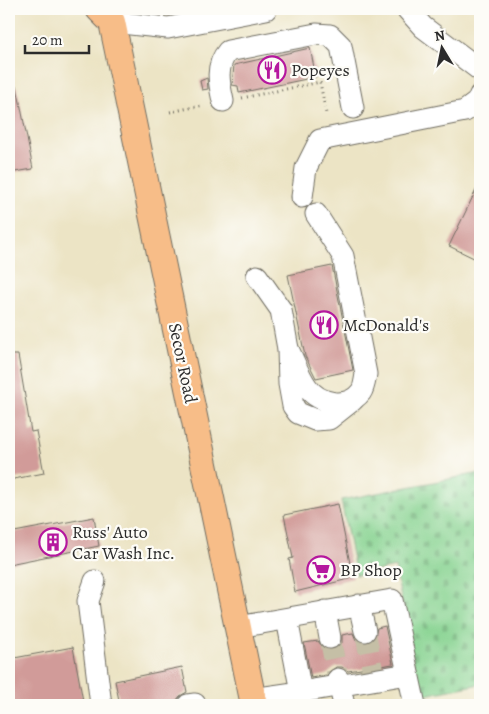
<svg xmlns="http://www.w3.org/2000/svg" width="489" height="714" viewBox="0 0 489 714" font-family="Alegreya,serif">
	<style>
		.cemetery { fill: url(#cemetery-stones); stroke: #597f5e }
		.building { fill: #d19b99 }
		.lines { fill: none; stroke-linecap: round; stroke-linejoin: round }
		.minor-tunnel { stroke: #c5bfa6; stroke-width: 21; stroke-dasharray: 21 11; stroke-linecap: butt }
		.minor-casing { stroke: #6f6c61; stroke-width: 23 }
		.major-casing { stroke: #6f6c61; stroke-width: 28 }
		.path { stroke: #6f6c61; stroke-width: 3; stroke-dasharray: 1 4; stroke-linecap: butt }
		.minor { stroke: #fff; stroke-width: 21 }
		.major { stroke: #f7bd88; stroke-width: 26 }
		.labels { text-anchor: middle; dominant-baseline: central; stroke-width: 4.5; stroke-linejoin: round; paint-order: stroke }
		.poi-label { font-size: 18px; fill: #2b2b2b; stroke: #fdfcf7; text-anchor: start }
		.street-label { font-size: 18px; fill: #2b2b2b; stroke: #fdfcf7 }
	</style>
	<defs>
		<pattern id="cemetery-stones" width="16" height="16" patternUnits="userSpaceOnUse" patternTransform="scale(1.25)"><rect width="16" height="16" fill="#87d391"/><path d="M2 7V4a2 2 0 0 1 4 0v3zM10 15v-3a2 2 0 0 1 4 0v3z" fill="#75b57d"/></pattern>
	</defs>
	<rect width="100%" height="100%" fill="#fdfcf7"/>
	<filter id="ink" filterUnits="userSpaceOnUse"><feTurbulence type="fractalNoise" baseFrequency=".02" numOctaves="2"/><feDisplacementMap in="SourceGraphic" scale="10" xChannelSelector="R" yChannelSelector="G"/><feConvolveMatrix kernelMatrix="1 2 1 2 8 2 1 2 1" color-interpolation-filters="sRGB"/></filter>
	<filter id="wash" filterUnits="userSpaceOnUse"><feTurbulence type="fractalNoise" baseFrequency=".0096" numOctaves="4" result="noise"/><feDisplacementMap in="SourceGraphic" scale="20" xChannelSelector="R" yChannelSelector="G"/><feGaussianBlur stdDeviation="1.12" result="paint"/><feColorMatrix in="noise" values="0 0 0 0 0 0 0 0 0 0 0 0 0 0 0 0 0 1.4 0 .05"/><feComposite in="paint" operator="in"/></filter>
	<g filter="url(#wash)">
		<rect width="100%" height="100%" fill="#ece4c5"/>
		<polygon class="cemetery" points="480,473 480,684 420,696 395,567 356,575 341,500"/>
		<g id="blocks">
			<g class="building">
				<polygon points="310,48 316,77 239,93 238,86 232,85 234,65"/>
				<polygon points="207,78 208,89 202,90 200,81"/>
				<polygon points="9,87 17,87 33,169 9,173"/>
				<polygon points="480,182 480,261 449,246"/>
				<polygon points="332,266 353,370 316,378 305,356 288,275"/>
				<polygon points="9,355 18,355 31,432 36,431 44,473 9,480"/>
				<polygon points="338,504 353,578 295,592 289,559 293,558 284,515"/>
				<polygon points="94,517 99,546 9,564 9,533"/>
				<polygon points="385,626 393,664 348,671 342,667 336,667 326,675 311,678 304,643 318,641 325,650 333,650 342,643 342,635 353,633 356,640 367,643 374,640 377,628"/>
				<polygon points="73,647 83,701 58,705 9,705 9,659"/>
				<polygon points="182,667 187,692 180,696 176,701 157,705 120,705 115,681"/>
			</g>
		</g>
	</g>
	<g filter="url(#ink)">
		<use href="#blocks" fill-opacity="0" stroke="#6f6c61" stroke-width="1"/>
		<g class="lines">
			<g class="minor-tunnel">
				<polyline points="365,631 373,672"/>
				<polyline points="330,638 338,679"/>
			</g>
			<g class="minor-casing">
				<g id="minor">
					<polyline points="407,9 423,27 480,70"/>
					<polyline points="112,22 168,28 266,9"/>
					<path d="M223,101C219,83 215,66 228,51L316,34L330,35L341,46L353,108"/>
					<polyline points="302,197 306,168 320,140 465,111 477,102 480,95"/>
					<polyline points="257,276 281,310 288,349 289,384 293,406 298,413 315,420 329,419 353,400"/>
					<path d="M288,349C294,361 299,376 307,387C319,404 347,410 361,392C364,388 365,380 366,374L343,256L316,214"/>
					<polyline points="95,581 88,601 101,705"/>
					<polyline points="359,605 365,631"/>
					<polyline points="325,611 330,638"/>
					<polyline points="287,619 301,692 408,674"/>
					<polyline points="238,627 392,600 415,705"/>
					<polyline points="338,679 344,705"/>
					<polyline points="252,699 301,692"/>
					<polyline points="188,705 195,704"/>
				</g>
			</g>
			<g class="major-casing">
				<polyline id="major" points="99,9 112,22 254,705"/>
			</g>
			<g class="path">
				<polyline points="242,98 320,82 326,114"/>
				<polyline points="170,112 204,105"/>
			</g>
			<use href="#minor" class="minor"/>
			<use href="#major" class="major"/>
		</g>
	</g>
	<defs>
		<g id="restaurant-ring" transform="scale(1.4375)"><circle r="9.5" fill="#fdfcf7" stroke="#b5179e" stroke-width="1.5"/><path d="M-5-6h1v4h1v-4h1v4h1v-4h1v5L-1.5 .5V6h-2V.5L-5-1ZM5-6V6H3V1.5H1.5Q1.5-4 5-6Z" fill="#b5179e"/></g>
		<g id="building-ring" transform="scale(1.4375)"><circle r="9.5" fill="#fdfcf7" stroke="#b5179e" stroke-width="1.5"/><path d="M-4-6H4V6H1V3H-1V6H-4ZM-2.5-4.3h1.7v1.8h-1.7ZM.8-4.3h1.7v1.8H.8ZM-2.5-1h1.7V.8h-1.7ZM.8-1h1.7V.8H.8Z" fill="#b5179e"/></g>
		<g id="supermarket-ring" transform="scale(1.4375)"><circle r="9.5" fill="#fdfcf7" stroke="#b5179e" stroke-width="1.5"/><path d="M-6-5.5h2.5l.6 2H6L4.5 2H-2.5L-4.4-4H-6ZM-1.5 3.2a1.3 1.3 0 1 0 .1 0ZM3 3.2a1.3 1.3 0 1 0 .1 0Z" fill="#b5179e"/></g>
	</defs>
	<g fill-rule="evenodd">
		<use href="#restaurant-ring" x="272" y="70"/>
		<use href="#restaurant-ring" x="324" y="325"/>
		<use href="#building-ring" x="53" y="542"/>
		<use href="#supermarket-ring" x="321" y="570"/>
	</g>
	<g class="labels">
		<g class="poi-label">
			<text x="291" y="70">Popeyes</text>
			<text x="343" y="325">McDonald's</text>
			<text x="72" y="532">Russ' Auto<tspan x="72" dy="21">Car Wash Inc.</tspan></text>
			<text x="340" y="570">BP Shop</text>
		</g>
		<g class="street-label">
			<text transform="translate(183 363) rotate(78)">Secor Road</text>
		</g>
	</g>
	<rect width="489" height="714" fill="none" stroke="#fdfcf7" stroke-width="30"/>
	<g transform="translate(442 48) rotate(350)" stroke="#fdfcf7" stroke-width="4" paint-order="stroke">
	<path d="M0-4L9 19L0 12L-9 19Z" fill="#2b2b2b"/>
	<text y="-8" font-size="14" font-weight="bold" text-anchor="middle" fill="#2b2b2b">N</text>
	</g>
	<path d="M25 45v8h64v-8" fill="none" stroke="#2b2b2b" stroke-width="2.5"/>
	<text x="32" y="45" font-size="15" fill="#2b2b2b" stroke="#fdfcf7" stroke-width="4" paint-order="stroke">20 m</text>
</svg>
